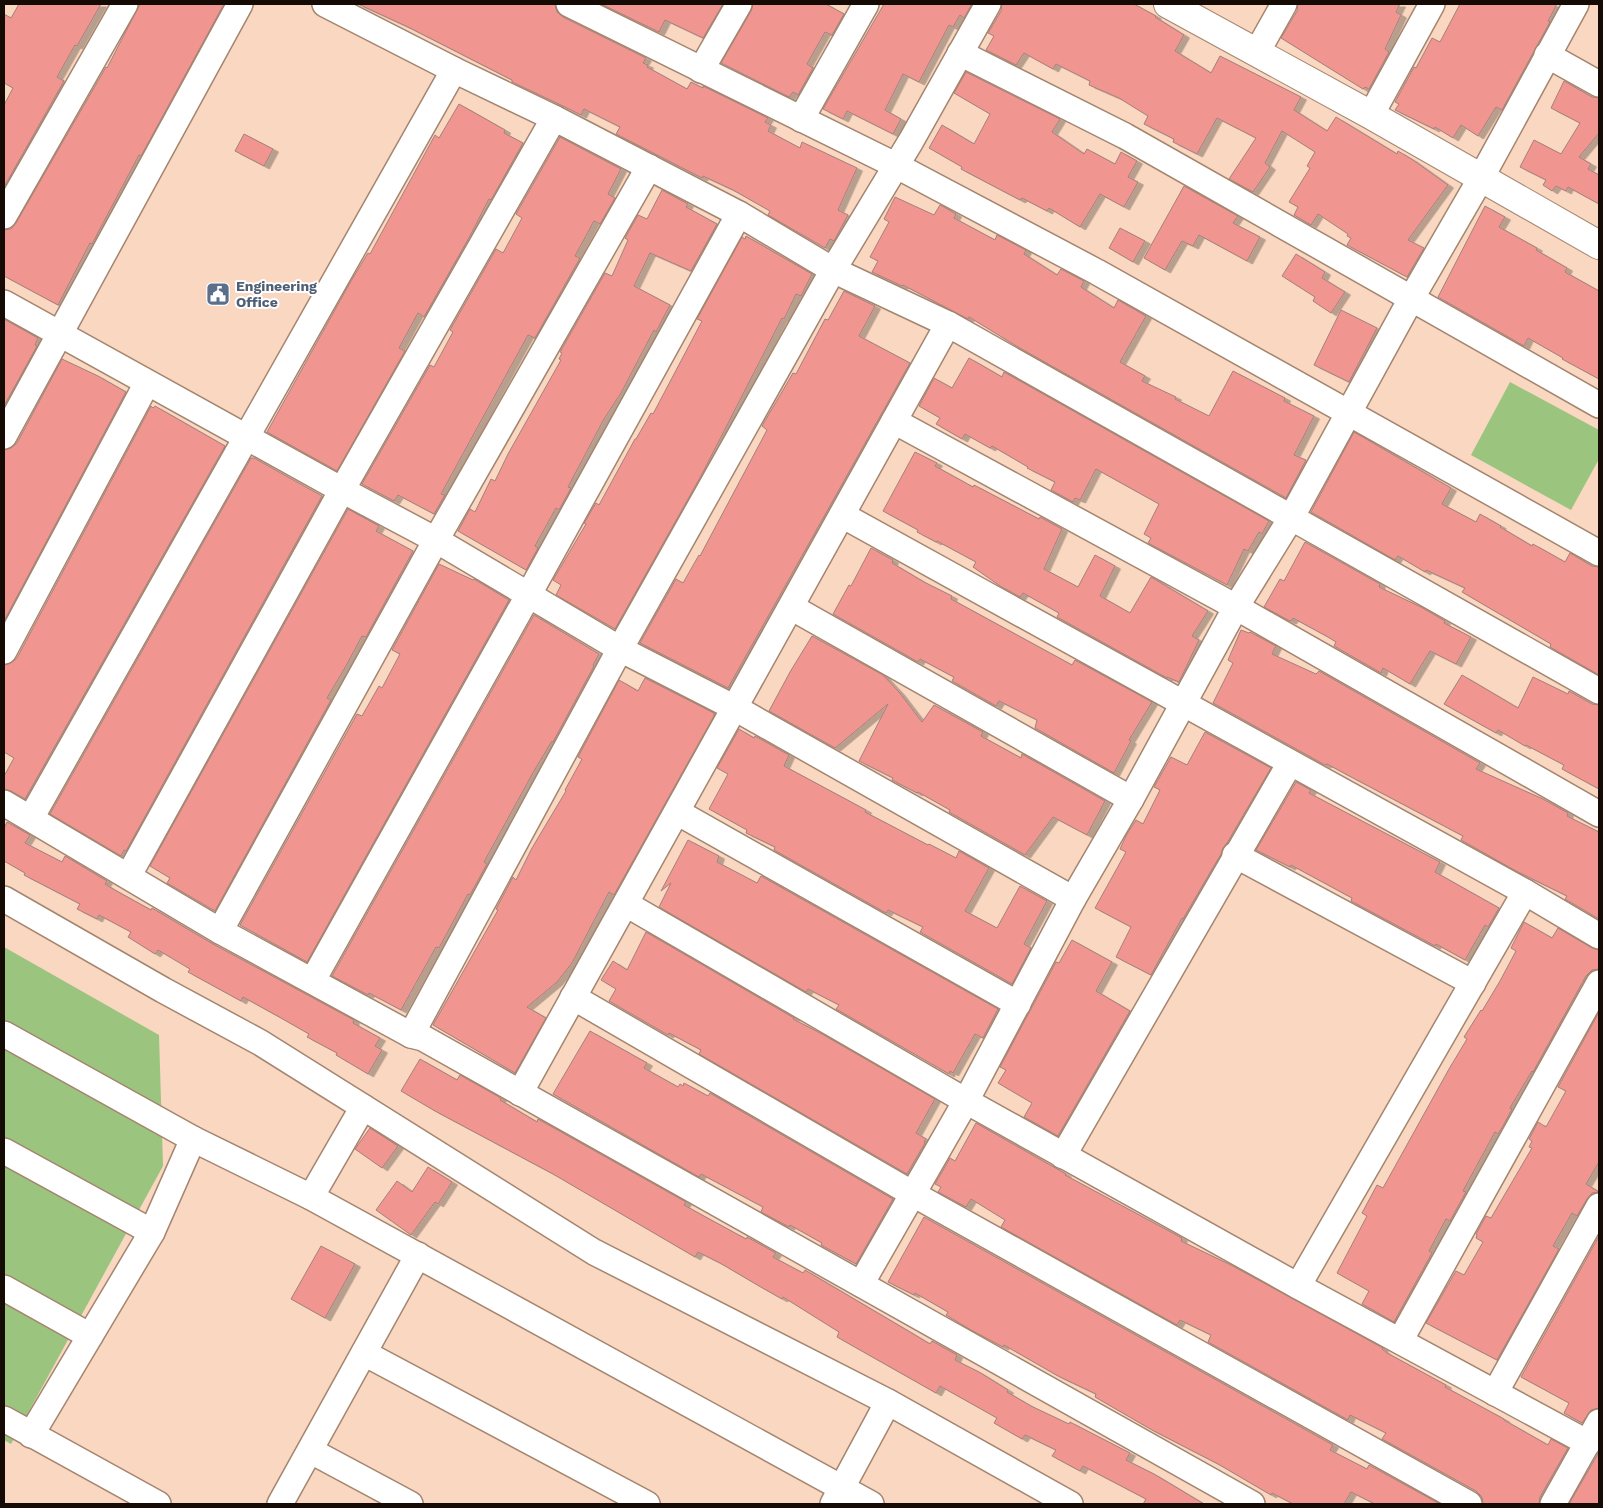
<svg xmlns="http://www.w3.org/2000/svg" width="1603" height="1508" viewBox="0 0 1603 1508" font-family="'Work Sans',sans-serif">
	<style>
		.green { fill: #9bc57f }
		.building { fill: #f19590; stroke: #a67f7c; filter: url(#shadow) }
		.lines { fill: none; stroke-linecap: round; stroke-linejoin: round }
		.street-casing { stroke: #a4856f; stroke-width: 28 }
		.secondary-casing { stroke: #a4856f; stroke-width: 30 }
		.street { stroke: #fff; stroke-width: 25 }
		.secondary { stroke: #fff; stroke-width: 28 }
		.labels { text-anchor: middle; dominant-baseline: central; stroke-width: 4; stroke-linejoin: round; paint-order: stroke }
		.service-label { font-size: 14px; font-weight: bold; fill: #4e5e75; stroke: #fff; text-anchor: start }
	</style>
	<defs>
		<filter id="shadow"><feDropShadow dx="5.5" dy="3" stdDeviation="0" flood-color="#0004"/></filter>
	</defs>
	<rect width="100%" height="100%" fill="#f9d7c0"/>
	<g class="green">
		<polygon points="1510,382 1599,430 1599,459 1571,510 1471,455"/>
		<polygon points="4,947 159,1035 163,1166 11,1444 4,1440"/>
	</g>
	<g class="building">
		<polygon points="19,4 101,4 77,46 75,45 57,77 64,81 4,187 4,105 13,88 4,83 4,14 11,18"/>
		<polygon points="140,4 224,4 141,156 139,155 92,244 90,243 58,305 4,276 4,230 11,229 16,223 106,67 107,68"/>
		<polygon points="358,4 555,4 557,12 563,17 646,58 643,63 648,65 647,67 687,89 691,82 703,88 703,86 768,118 765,122 771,125 768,131 800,148 802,142 857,168 838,210 848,215 834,241 830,239 825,248 768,215 770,211 733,190 703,176 702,178 616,134 620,127 584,109 581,115 565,107 512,82 512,80 408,27"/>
		<polygon points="601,4 723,4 703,38 665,20 659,32"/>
		<polygon points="753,4 826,4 844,14 832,35 825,32 807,64 813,68 798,95 793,92 789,97 721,63 751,11"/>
		<polygon points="884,4 972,4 964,18 960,15 953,27 949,25 919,82 903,74 885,110 901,119 893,134 847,111 843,119 823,109"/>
		<polygon points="1002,4 1134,4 1156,16 1155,17 1184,35 1175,51 1211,73 1220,56 1301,97 1294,110 1327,131 1336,117 1397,154 1398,151 1413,160 1448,185 1408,240 1424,248 1407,277 1347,245 1351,238 1347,236 1348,234 1318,214 1311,225 1294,215 1298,207 1289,202 1310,168 1307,166 1315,152 1282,131 1265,163 1270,167 1253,192 1229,179 1256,138 1217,118 1197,154 1173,142 1174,139 1144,124 1148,116 1119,98 1089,85 1090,81 1056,64 1053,69 1024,53 1016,65 986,50 994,36 988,33 1001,11"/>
		<polygon points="1298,4 1400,4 1396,12 1401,15 1385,49 1389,52 1369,89 1365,87 1363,89 1281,38 1297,11"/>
		<polygon points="1460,4 1557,4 1548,21 1550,22 1502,110 1496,107 1478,136 1461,125 1453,138 1435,127 1434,129 1395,110 1399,104 1395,102 1414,67 1416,68 1432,38 1440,42"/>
		<polygon points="966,72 1060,119 1052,132 1084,154 1087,149 1115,164 1121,152 1137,161 1128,177 1138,182 1124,207 1100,194 1080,227 1049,208 1047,211 1022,198 1020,200 961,169 962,167 929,148 942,125 974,144 990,114 954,93"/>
		<polygon points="1564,81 1592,97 1599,98 1599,133 1579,157 1591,164 1588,169 1599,175 1599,204 1568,187 1566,191 1556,186 1552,191 1543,185 1546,180 1520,167 1534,140 1561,154 1580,123 1551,108"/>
		<polygon points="459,104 505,130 504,133 523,143 491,200 489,199 470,236 424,317 418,313 399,348 405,351 337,471 267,432 351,281 368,253 370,254 435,135 439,138"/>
		<polygon points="244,134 273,149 264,166 235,151"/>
		<polygon points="560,137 621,169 608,194 615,198 600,224 594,221 575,256 580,258 535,338 528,335 441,494 445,495 434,514 398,495 394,501 362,484 430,365 434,367 453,332 450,330 496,249 503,253 522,218 516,214"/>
		<polygon points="1184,186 1238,216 1233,223 1260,237 1247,261 1199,235 1193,246 1182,241 1165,270 1144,258"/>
		<polygon points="662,190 688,204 686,207 717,224 691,271 650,253 634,286 670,305 656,332 654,330 621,393 604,419 568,487 571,488 559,510 556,508 535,546 538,548 526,570 458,531 470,509 475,512 491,479 495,481 508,454 561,360 559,359 562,353 560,352 605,273 612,276 628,240 625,238 638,215 647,219"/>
		<polygon points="895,197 934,215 940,205 944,207 956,214 954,218 995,240 997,235 1026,250 1024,254 1057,275 1061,269 1084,281 1081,287 1114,308 1118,300 1146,316 1120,362 1145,376 1142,381 1176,397 1175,399 1209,416 1233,371 1285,398 1284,401 1314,416 1294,455 1306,460 1286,498 1018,347 969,317 968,319 903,285 902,286 872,272 878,261 870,257 889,222 884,219"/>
		<polygon points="1485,206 1505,217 1499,227 1537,248 1536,250 1567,268 1565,272 1599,291 1599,379 1562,359 1563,358 1528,338 1524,346 1438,297"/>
		<polygon points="1120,228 1145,241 1133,262 1109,248"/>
		<polygon points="746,236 812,274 801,296 796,294 784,319 782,318 701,476 615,629 556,595 561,585 553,580 586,524 584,523 596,503 599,505 635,439 636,439 651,413 653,414 702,321 697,319 742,237 745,239"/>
		<polygon points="1296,254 1325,272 1322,278 1345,292 1331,313 1313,301 1315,297 1282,276"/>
		<polygon points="844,291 875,306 859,336 910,363 728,688 640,643 676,579 683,583 699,555 700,556 767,430 762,426 793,373 796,374 825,319 828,320"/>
		<polygon points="1341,310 1377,328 1349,382 1314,365"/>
		<polygon points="4,319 38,338 35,345 37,346 4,406"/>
		<polygon points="969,358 1002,377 1004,372 1269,521 1262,534 1259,532 1248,551 1244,549 1227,585 1148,543 1151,538 1144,534 1159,504 1096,469 1080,500 1075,498 1073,502 1051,490 1055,482 1027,468 1028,467 992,446 990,448 965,434 962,439 936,424 940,418 919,406 934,378 952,388"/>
		<polygon points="62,359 98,376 126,392 4,621 4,450 11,448 17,443"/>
		<polygon points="151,406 153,408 155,406 225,446 25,799 11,791 4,789 4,776 14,758 4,752 4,665 11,663 17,658"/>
		<polygon points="1354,432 1451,488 1442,504 1476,522 1480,514 1501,526 1500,527 1532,546 1533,544 1565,562 1570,553 1592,566 1599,567 1599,675 1550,647 1551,644 1462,592 1465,588 1426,570 1425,572 1398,556 1395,560 1311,512"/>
		<polygon points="915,452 937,463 935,466 973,487 974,485 1039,519 1040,517 1062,529 1044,569 1078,587 1095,555 1115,566 1100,596 1130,613 1151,577 1208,611 1192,636 1199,640 1179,682 1167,677 1167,678 1057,617 1059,613 1023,593 1020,597 1000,586 973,567 976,562 937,541 936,542 917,532 918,530 883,511"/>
		<polygon points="251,458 254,458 322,496 126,851 124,850 121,856 50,814"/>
		<polygon points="348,509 379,526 376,531 413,551 366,637 362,636 346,666 327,698 331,700 215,911 167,883 170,878 150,866"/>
		<polygon points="1305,542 1380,584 1379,587 1421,607 1445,621 1444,623 1471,637 1456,664 1430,651 1410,684 1383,668 1381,673 1334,646 1336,642 1328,637 1293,618 1291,621 1288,620 1264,607 1280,579 1284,581"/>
		<polygon points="871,548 893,560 892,563 924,582 952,596 951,599 1072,665 1075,660 1152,702 1129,740 1131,741 1114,773 1035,728 1037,720 999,701 996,706 952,681 954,677 950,675 920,659 918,662 833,614 849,585 851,586"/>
		<polygon points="439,564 473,580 474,579 509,600 307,962 240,925 357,714 362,716 379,686 382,688 400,654 392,650"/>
		<polygon points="534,615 599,654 593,665 594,666 553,742 552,741 534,771 484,862 487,864 470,895 468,894 439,948 436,947 401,1010 369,993 368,995 332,976"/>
		<polygon points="1241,630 1249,633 1250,632 1276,646 1272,654 1316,674 1319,671 1480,763 1476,769 1543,799 1568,813 1567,816 1599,832 1599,919 1565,899 1567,896 1516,871 1461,840 1463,836 1355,779 1327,764 1325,765 1213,703 1233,663 1228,660"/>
		<polygon points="812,636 883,675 899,692 922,722 934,705 983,732 981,736 1021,758 1022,754 1105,801 1087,835 1053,817 1025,855 949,812 950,810 918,792 917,793 892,780 893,778 859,761 888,704 835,748 769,711 790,672"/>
		<polygon points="1462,675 1518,708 1533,677 1568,694 1569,691 1592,704 1599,705 1599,789 1562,769 1564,765 1526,745 1525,746 1498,730 1496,733 1444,704"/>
		<polygon points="645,678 714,713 714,716 614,895 609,892 572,963 557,982 527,1007 546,1018 515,1073 433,1025 498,910 496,909 513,877 516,880 532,848 566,791 565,790 582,759 578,757 619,680 638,691"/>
		<polygon points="739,729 754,738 755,736 789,755 784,766 866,810 865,812 928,845 929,844 956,858 959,851 989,868 965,911 997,928 1020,886 1047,901 1024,944 1031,948 1012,984 920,932 923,927 888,910 886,913 774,850 775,847 746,833 747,830 709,809 728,774 717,768"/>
		<polygon points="1205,732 1271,768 1227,843 1223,848 1221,854 1183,919 1182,918 1151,975 1116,957 1131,927 1095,908 1126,852 1120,849 1127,834 1136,820 1143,824 1160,790 1154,787 1171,757 1187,765"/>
		<polygon points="1296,782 1311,790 1309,793 1440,862 1435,872 1499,908 1488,927 1485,925 1465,960 1436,944 1435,946 1351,901 1352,898 1291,865 1290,867 1256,850"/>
		<polygon points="7,822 30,835 25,843 62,862 65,856 107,881 105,884 113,889 151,910 152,908 213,944 354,1020 353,1023 380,1038 375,1046 382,1050 368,1074 336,1055 337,1053 307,1037 309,1034 281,1018 243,997 241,1001 188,972 190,969 158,950 155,954 128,937 131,932 99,915 97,919 77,909 80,904 24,875 25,873 4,861 4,828"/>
		<polygon points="688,840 719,856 717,862 757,883 761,876 998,1009 983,1038 975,1034 953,1073 950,1071 949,1074 836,1009 839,1005 808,989 806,992 659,907 671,883 661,891"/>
		<polygon points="1524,922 1552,938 1558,928 1592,948 1599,950 1599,969 1592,970 1586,976 1533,1072 1532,1071 1510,1108 1512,1109 1503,1126 1498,1134 1495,1132 1463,1191 1466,1192 1450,1221 1446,1219 1429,1251 1432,1253 1394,1322 1362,1304 1369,1291 1337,1273 1367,1216 1362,1213 1377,1185 1383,1188 1449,1069 1467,1039 1464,1037 1481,1010 1482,1011 1500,981 1516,951 1511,948"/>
		<polygon points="646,932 794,1018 793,1019 822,1034 935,1099 916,1133 926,1139 924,1142 925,1143 907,1174 699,1054 701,1050 669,1033 668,1035 609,1001 616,989 601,980 613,961 627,970"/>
		<polygon points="1072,940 1112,962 1096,991 1130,1011 1058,1136 1024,1117 1032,1103 998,1083 1006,1070 1000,1067 1056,962 1059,963"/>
		<polygon points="1599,1012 1599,1162 1586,1184 1599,1192 1592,1193 1587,1199 1577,1216 1572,1213 1553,1246 1559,1249 1497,1360 1426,1323 1456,1271 1464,1275 1483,1242 1476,1238 1477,1235 1476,1234 1486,1216 1491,1218 1532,1148 1529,1147 1532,1141 1529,1139 1538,1122 1546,1127 1566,1091 1558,1087"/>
		<polygon points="590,1031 647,1063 644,1068 678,1087 680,1084 683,1086 684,1083 708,1096 710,1093 893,1199 856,1264 821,1245 822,1243 790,1225 789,1227 761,1212 763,1207 701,1174 699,1177 553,1094"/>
		<polygon points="420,1059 457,1080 460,1075 501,1098 500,1100 537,1122 538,1119 686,1202 684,1205 702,1215 746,1239 747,1237 776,1253 773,1257 803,1273 805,1270 910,1332 930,1344 932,1341 957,1355 955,1360 979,1372 1008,1390 1007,1392 1031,1406 1069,1424 1070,1422 1130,1453 1126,1460 1154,1474 1204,1504 1143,1504 1146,1499 1083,1466 1080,1471 1052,1456 1056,1450 1025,1435 1022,1439 994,1423 997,1418 940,1386 936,1393 837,1337 839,1332 783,1297 782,1299 759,1286 720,1263 698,1252 695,1257 553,1174 435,1111 401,1091"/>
		<polygon points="976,1123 1043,1161 1066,1174 1065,1175 1182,1238 1181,1241 1231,1265 1383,1348 1382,1349 1387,1353 1446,1385 1445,1387 1504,1419 1504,1420 1548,1445 1551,1439 1568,1448 1540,1497 1539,1504 1483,1504 1482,1497 1476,1491 1382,1439 1386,1433 1350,1415 1348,1420 1208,1342 1211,1335 1180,1320 1177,1325 1001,1227 1005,1220 971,1199 966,1207 938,1192 941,1187 935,1184 950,1158 955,1161"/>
		<polygon points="370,1128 398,1146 382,1168 355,1149"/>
		<polygon points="428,1167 452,1182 438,1204 435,1202 411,1235 376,1210 397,1181 412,1192"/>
		<polygon points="924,1217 1333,1445 1330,1450 1367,1469 1369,1465 1440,1504 1375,1504 1351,1492 1344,1504 1293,1504 1272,1493 1271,1495 1218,1464 1152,1430 1095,1397 1096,1394 1058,1376 1004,1345 1003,1347 971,1330 946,1315 948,1312 915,1293 914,1295 888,1282"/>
		<polygon points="1599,1236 1599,1408 1591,1410 1582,1423 1564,1413 1569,1403 1521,1377"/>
		<polygon points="321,1246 355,1264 325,1318 291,1299"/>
		<polygon points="1599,1451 1599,1504 1569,1504 1599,1452"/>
	</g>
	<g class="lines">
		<g class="street-casing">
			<g id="street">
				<polyline points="325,4 454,70 554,118 739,214 833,270 948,324 1599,691"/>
				<polyline points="569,4 897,166 1097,272 1599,553"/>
				<polyline points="1257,52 1284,4"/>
				<polyline points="960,53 1125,136 1599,405"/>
				<polyline points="1547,55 1599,84"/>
				<polyline points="701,70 739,4"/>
				<polyline points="1371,115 1432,4"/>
				<polyline points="801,119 866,4"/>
				<polyline points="4,216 125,4"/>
				<polyline points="4,303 342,490 436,540 620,649 735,708 1073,899"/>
				<polyline points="894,421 1236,607 1599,814"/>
				<polyline points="4,436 240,4"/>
				<polyline points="842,515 1525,892 1599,936"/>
				<polyline points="791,607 1131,799"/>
				<polyline points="4,651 147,383"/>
				<polyline points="4,803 220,931 411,1035 423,1038 1252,1504"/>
				<polyline points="677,812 1018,1004"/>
				<polyline points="31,818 454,70"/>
				<polyline points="1235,855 1473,983"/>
				<polyline points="129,875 342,490 554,118"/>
				<polyline points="4,899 163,990 261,1043 594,1252 888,1402 1070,1504"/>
				<polyline points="626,904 966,1101 1298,1286 1588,1443"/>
				<polyline points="220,931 436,540 649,167"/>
				<polyline points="313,980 529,594 739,214"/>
				<polyline points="573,997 913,1194 1469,1504"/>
				<polyline points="4,1034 193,1139 311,1197 871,1504"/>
				<polyline points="411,1035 620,649 833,270 911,141 988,4"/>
				<polyline points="520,1093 948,324"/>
				<polyline points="4,1151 152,1232"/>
				<polyline points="1063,1156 1290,763"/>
				<polyline points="311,1197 363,1107"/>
				<polyline points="861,1284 966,1101 1073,899 1131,799 1236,607 1291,518 1411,299 1481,178 1576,4"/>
				<polyline points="1298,1286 1525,892"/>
				<polyline points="4,1288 90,1336"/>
				<polyline points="1400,1341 1599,983"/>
				<polyline points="364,1353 647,1504"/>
				<polyline points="1495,1393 1599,1206"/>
				<polyline points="4,1419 158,1504"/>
				<polyline points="31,1435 152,1232 193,1139"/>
				<polyline points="311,1451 410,1504"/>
				<polyline points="280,1504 418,1255"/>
				<polyline points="833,1504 888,1402"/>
				<polyline points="1553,1504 1599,1422"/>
			</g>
		</g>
		<g class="secondary-casing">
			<polyline id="secondary" points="1168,4 1371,115 1599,245"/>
		</g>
		<use href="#street" class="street"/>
		<use href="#secondary" class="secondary"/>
	</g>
	<defs>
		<g id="civic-square" transform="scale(1.25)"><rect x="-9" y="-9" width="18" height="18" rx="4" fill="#5c6f8a" stroke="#fff"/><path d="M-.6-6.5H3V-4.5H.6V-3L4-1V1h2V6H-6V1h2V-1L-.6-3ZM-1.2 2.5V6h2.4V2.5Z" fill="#fff"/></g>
	</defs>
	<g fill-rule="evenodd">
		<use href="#civic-square" x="218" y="294"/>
	</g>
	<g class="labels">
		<g class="service-label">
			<text x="236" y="286">Engineering<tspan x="236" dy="16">Office</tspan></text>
		</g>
	</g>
	<rect width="1603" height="1508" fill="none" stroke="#160b04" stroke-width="10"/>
</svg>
